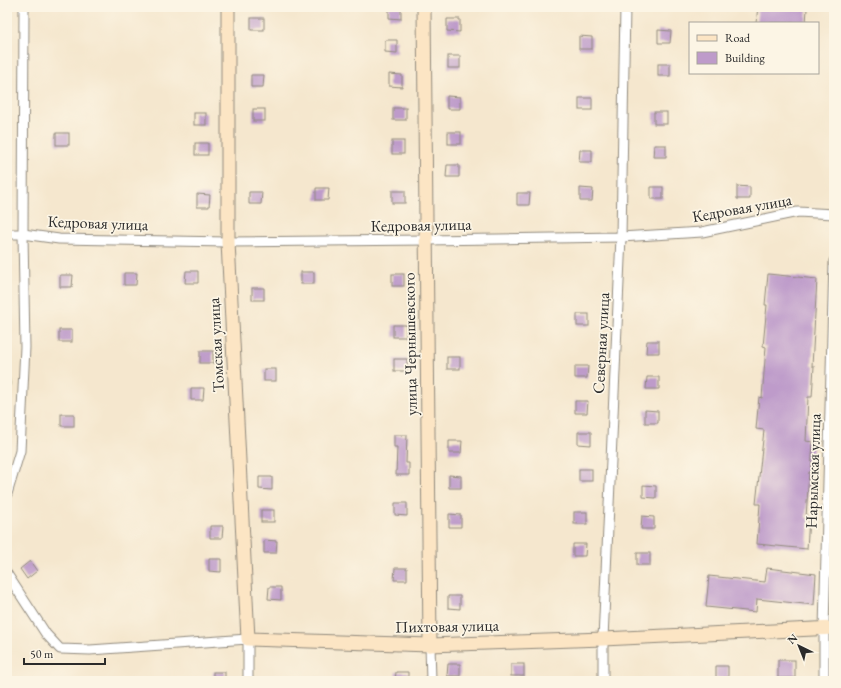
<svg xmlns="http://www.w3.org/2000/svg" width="841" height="688" viewBox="0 0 841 688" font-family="'EB Garamond',serif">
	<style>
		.forest { fill: #89bc75; stroke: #5a7450 }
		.building { fill: #be9bca }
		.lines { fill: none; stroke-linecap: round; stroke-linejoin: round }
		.street-casing { stroke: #90897c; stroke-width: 11 }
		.secondary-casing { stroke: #90897c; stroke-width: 15 }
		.street { stroke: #fff; stroke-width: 9 }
		.secondary { stroke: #fce5c4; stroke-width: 13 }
		.labels { text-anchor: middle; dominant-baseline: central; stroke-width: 3.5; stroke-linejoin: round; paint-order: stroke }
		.street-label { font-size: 16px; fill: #2b2b2b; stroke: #fcf5e5 }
	</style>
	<rect width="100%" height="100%" fill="#fcf5e5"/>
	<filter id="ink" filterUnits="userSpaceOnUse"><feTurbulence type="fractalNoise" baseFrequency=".025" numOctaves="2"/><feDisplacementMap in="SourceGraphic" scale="8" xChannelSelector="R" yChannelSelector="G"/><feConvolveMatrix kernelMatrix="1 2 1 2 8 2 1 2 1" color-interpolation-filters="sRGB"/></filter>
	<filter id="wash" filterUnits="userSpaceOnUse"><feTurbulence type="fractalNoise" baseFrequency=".012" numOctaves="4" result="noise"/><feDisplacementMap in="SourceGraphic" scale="16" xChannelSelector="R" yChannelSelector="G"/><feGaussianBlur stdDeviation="0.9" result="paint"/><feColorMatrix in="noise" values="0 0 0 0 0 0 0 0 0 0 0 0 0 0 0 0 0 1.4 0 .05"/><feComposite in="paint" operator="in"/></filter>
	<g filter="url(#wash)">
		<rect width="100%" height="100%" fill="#f5e7ce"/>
		<polygon class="forest" points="7,377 11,378 13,386 8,393 7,396"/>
		<g id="blocks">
			<g class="building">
				<polygon points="389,7 401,7 401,19 389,18"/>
				<polygon points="758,7 788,7 807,9 806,23 756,23"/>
				<rect x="251" y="18" width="13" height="12"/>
				<polygon points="447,19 460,19 460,32 447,31"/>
				<polygon points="658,30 671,31 670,43 658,43"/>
				<polygon points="579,36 592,37 592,49 579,49"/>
				<polygon points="385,40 397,40 397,53 385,52"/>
				<rect x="448" y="56" width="12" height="12"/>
				<rect x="658" y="64" width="12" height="12"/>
				<polygon points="389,74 402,75 402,87 389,86"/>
				<polygon points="251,75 264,75 263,87 251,87"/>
				<polygon points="447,96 460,97 460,109 447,109"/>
				<rect x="579" y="98" width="13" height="12"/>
				<rect x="393" y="108" width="13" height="12"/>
				<rect x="253" y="109" width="12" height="12"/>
				<rect x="654" y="112" width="13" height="12"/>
				<rect x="194" y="113" width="12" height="12"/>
				<rect x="448" y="132" width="13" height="12"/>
				<rect x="56" y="133" width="13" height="12"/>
				<rect x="392" y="141" width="12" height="13"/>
				<rect x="195" y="143" width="13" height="12"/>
				<polygon points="654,145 666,145 666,157 653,157"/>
				<polygon points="580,150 592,150 592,162 579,162"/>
				<polygon points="447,165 459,165 459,177 446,177"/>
				<polygon points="737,186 750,187 750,199 737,199"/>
				<rect x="651" y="187" width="12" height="12"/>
				<polygon points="316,188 329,188 328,200 316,200"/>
				<polygon points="580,188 593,189 592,201 580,201"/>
				<rect x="392" y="191" width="13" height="12"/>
				<polygon points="249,192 262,192 261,204 249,204"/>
				<polygon points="517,193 530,193 529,205 517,205"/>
				<polygon points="197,194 210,195 209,207 197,207"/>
				<polygon points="186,271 198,271 198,283 185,283"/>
				<rect x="301" y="272" width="13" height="12"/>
				<polygon points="124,273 137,273 136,285 124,285"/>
				<rect x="392" y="274" width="12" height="12"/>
				<polygon points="768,274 817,279 812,366 814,366 812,397 808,397 806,441 813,442 811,472 809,472 806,518 809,518 807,549 757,544 760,504 756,504 764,430 756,429 759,397 762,398 766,347 763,346 767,305 765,305"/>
				<polygon points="60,275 73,275 72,287 60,287"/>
				<rect x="252" y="288" width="12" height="12"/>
				<rect x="577" y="314" width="12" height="12"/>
				<rect x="393" y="325" width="13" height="12"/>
				<rect x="59" y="330" width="13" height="12"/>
				<polygon points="647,341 659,341 659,353 646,353"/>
				<rect x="200" y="351" width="13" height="12"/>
				<rect x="447" y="357" width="13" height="12"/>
				<rect x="394" y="359" width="13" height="12"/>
				<polygon points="575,366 588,366 587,378 575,378"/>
				<rect x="264" y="369" width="12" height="12"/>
				<polygon points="647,377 659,377 659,389 646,389"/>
				<polygon points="191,388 204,388 203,400 191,400"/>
				<polygon points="575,401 588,401 587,413 575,413"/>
				<polygon points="645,410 658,411 658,423 645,423"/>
				<rect x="61" y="414" width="13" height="12"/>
				<polygon points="578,432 591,432 591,445 578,444"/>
				<polygon points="394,435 407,435 406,463 409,463 409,475 396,475 397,447 394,447"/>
				<polygon points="449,441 462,441 461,453 449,453"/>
				<rect x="579" y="469" width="13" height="12"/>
				<polygon points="449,475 461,476 461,488 449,488"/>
				<polygon points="259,477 272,477 272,490 259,489"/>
				<polygon points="643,485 656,486 656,498 643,497"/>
				<polygon points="395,503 407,503 407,516 395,515"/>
				<rect x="261" y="510" width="13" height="12"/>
				<rect x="574" y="512" width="13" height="12"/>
				<polygon points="449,514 461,515 461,527 449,527"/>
				<polygon points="642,516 654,517 654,529 641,529"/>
				<polygon points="210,526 223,526 222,538 210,538"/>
				<polygon points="264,540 277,541 276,553 264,553"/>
				<polygon points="573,544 586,544 585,556 573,556"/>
				<rect x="637" y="553" width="13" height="12"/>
				<polygon points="209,559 221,559 221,572 209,571"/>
				<polygon points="30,561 37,571 27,579 20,569"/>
				<polygon points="395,568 407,568 407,580 394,580"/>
				<polygon points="767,568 816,574 814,605 757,599 756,612 706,607 709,576 765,582"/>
				<polygon points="269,587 281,587 281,600 268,599"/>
				<polygon points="448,596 460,596 460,609 448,608"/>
				<rect x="778" y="660" width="17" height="18"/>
				<polygon points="448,664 460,664 460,676 447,676"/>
				<rect x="511" y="664" width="13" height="12"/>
				<polygon points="716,666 728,666 728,679 716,678"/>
				<rect x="213" y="672" width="12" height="9"/>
				<polygon points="396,672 408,672 408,681 395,681"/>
			</g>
		</g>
	</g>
	<g filter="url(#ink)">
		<use href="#blocks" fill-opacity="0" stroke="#90897c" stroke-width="1"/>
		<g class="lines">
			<g class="street-casing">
				<g id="street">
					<polyline points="7,234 23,234 59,239 228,242 426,240 621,237 702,232 798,212 834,214"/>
					<polyline points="7,494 20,451 25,347 23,234 24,7"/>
					<polyline points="7,574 46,634 60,649 90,650 248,639 248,681"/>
					<polyline points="430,645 431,681"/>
					<polyline points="603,681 603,639 621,237 625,7"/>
					<polyline points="824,681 824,628 834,261"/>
				</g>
			</g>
			<g class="secondary-casing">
				<g id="secondary">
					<polyline points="228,7 228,242 248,639 430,645 603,639 834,628"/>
					<polyline points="424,7 430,645"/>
				</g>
			</g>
			<use href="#street" class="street"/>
			<use href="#secondary" class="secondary"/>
		</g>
	</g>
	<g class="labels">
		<g class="street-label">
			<text transform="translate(742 208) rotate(-10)">Кедровая улица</text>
			<text transform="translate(98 223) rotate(2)">Кедровая улица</text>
			<text transform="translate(421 225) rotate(-1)">Кедровая улица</text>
			<text transform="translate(601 343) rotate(-87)">Северная улица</text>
			<text transform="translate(410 344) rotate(-91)">улица Чернышевского</text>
			<text transform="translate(216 345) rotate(-93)">Томская улица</text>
			<text transform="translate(813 471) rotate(-88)">Нарымская улица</text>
			<text transform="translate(447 626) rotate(-1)">Пихтовая улица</text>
		</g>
	</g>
	<rect width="841" height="688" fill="none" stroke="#fcf5e5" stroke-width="24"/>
	<rect x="689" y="22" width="130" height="52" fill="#fcf5e5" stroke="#a8a49b"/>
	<rect x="697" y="35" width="20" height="6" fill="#fce5c4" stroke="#a8a49b"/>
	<text x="725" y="42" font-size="12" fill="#2b2b2b">Road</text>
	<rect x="697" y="52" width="20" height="12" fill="#be9bca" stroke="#a8a49b"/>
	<text x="725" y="62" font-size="12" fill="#2b2b2b">Building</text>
	<g transform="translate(799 646) rotate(317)" stroke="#fcf5e5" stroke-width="3" paint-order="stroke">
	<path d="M0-3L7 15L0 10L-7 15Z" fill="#2b2b2b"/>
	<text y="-6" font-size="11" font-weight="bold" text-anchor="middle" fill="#2b2b2b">N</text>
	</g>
	<path d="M24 658v6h81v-6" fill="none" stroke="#2b2b2b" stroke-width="2"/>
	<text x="30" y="658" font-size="12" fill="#2b2b2b" stroke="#fcf5e5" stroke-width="3" paint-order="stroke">50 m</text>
</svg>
